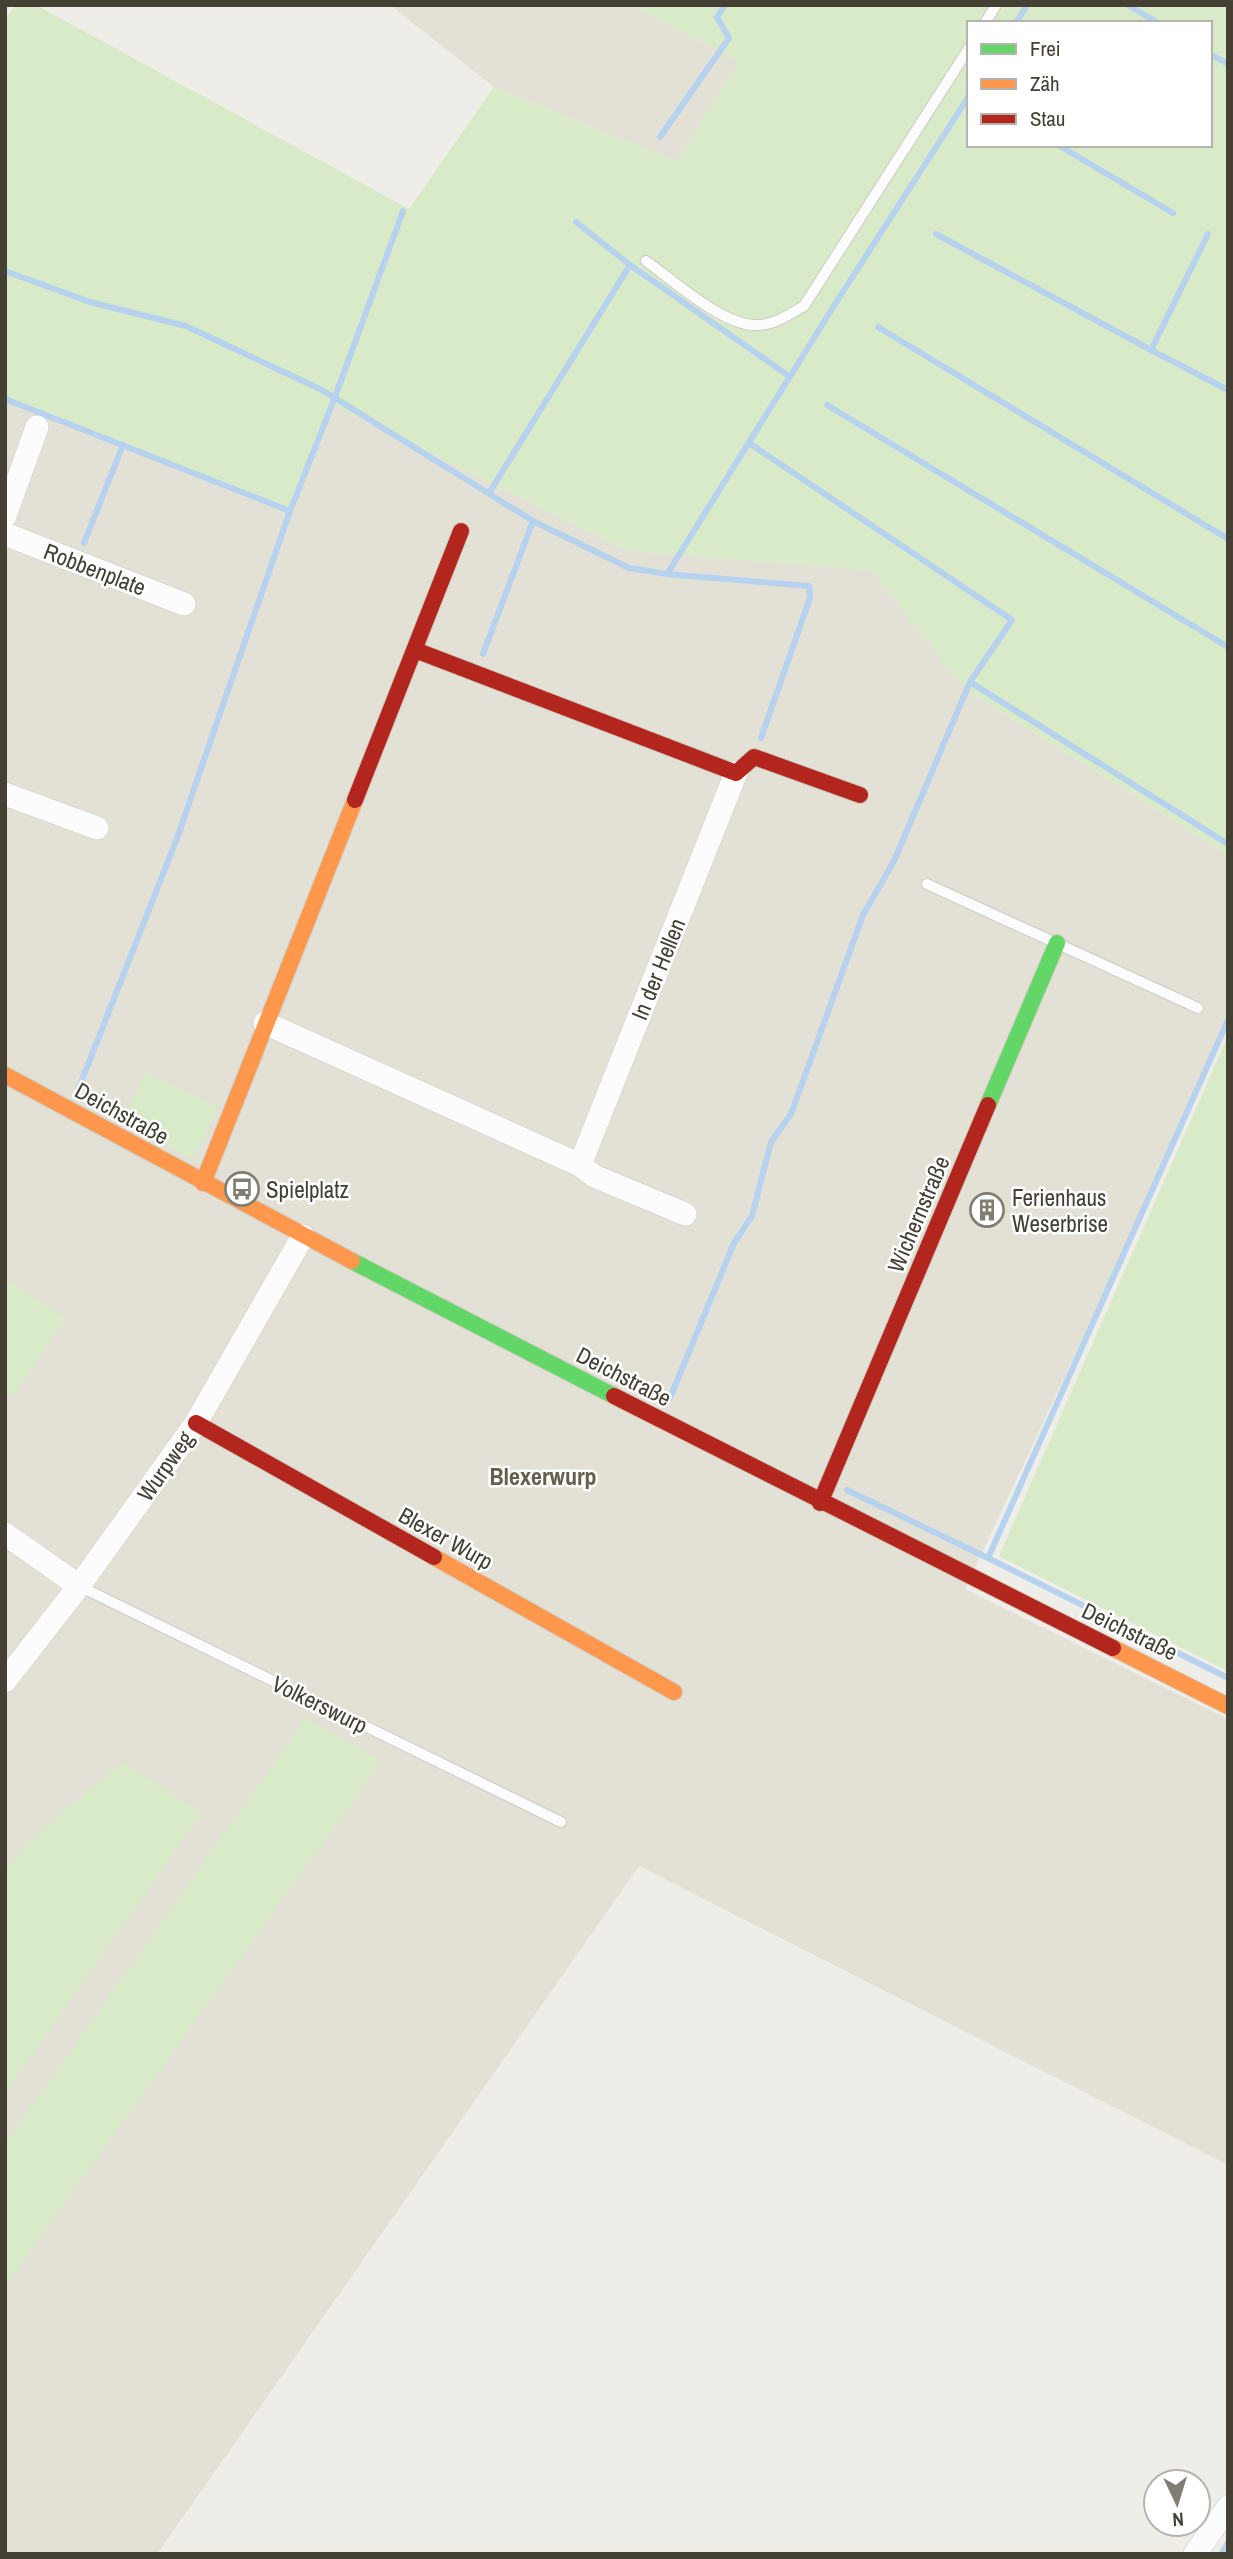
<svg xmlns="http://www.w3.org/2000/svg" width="1233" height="2559" viewBox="0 0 1233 2559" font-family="'Archivo Narrow',sans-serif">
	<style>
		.residential { fill: #e3e0d5 }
		.green { fill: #d8eac7; fill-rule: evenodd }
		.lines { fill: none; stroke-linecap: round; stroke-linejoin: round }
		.stream { stroke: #b7d2ee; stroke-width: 6 }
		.lane-casing { stroke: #cdcbc5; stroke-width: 12 }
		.street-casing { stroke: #cdcbc5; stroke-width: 24 }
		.fast-casing { stroke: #ceccbf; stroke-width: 18 }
		.slow-casing { stroke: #ceccbf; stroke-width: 18 }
		.jam-casing { stroke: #ceccbf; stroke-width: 18 }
		.lane { stroke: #fcfcfc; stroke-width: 10 }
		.street { stroke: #fcfcfc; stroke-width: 23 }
		.fast { stroke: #63d668; stroke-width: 16 }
		.slow { stroke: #ff974d; stroke-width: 16 }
		.jam { stroke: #b3261e; stroke-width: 16 }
		.labels { text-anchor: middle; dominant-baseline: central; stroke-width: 5; stroke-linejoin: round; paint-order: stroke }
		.street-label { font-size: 23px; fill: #444034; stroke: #fff }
		.poi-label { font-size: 23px; fill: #444034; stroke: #fff; text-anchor: start }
		.neighbourhood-label { font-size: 24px; font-weight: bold; fill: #675f4b; stroke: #fff }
	</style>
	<rect width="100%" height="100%" fill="#eeede8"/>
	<g class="residential">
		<polygon points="390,5 630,5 739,61 677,162 494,87"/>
		<polygon points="5,399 289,511 335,406 629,551 871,570 965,689 1228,855 1228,1028 965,1589 1228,1719 1228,2165 639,1866 157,2554 5,2553"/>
	</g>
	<g class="green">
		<path d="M16,5H36L409,209L494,87L677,162L739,61L630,5H1228V855L965,689L871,570L629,551L335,406L290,511L5,399V19ZM969,23H1210V145H969Z"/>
		<polygon points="1228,1036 1228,1671 999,1556"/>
		<polygon points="146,1072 219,1107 193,1159 121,1124"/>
		<polygon points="5,1278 65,1318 13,1396 5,1390"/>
		<polygon points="306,1718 382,1761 5,2286 5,2144"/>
		<polygon points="123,1762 202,1813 5,2093 5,1872 25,1844"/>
	</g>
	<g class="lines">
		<g class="stream">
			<polyline points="1128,5 1158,23"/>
			<polyline points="1016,23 1027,5"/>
			<polyline points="1210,54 1228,64"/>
			<polyline points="660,137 729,38 717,17 725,5"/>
			<polyline points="1058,145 1173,213"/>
			<polyline points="576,222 630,265 789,376"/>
			<polyline points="936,234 1151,350"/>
			<polyline points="1208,234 1151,350 1228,390"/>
			<polyline points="5,271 90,302 186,326 322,390 533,521 629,568 667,574 809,586 810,598 761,738"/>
			<polyline points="878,327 1228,539"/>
			<polyline points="5,399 290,511"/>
			<polyline points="827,405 1228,647"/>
			<polyline points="489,493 630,265"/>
			<polyline points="84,543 123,445"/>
			<polyline points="667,574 837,301 969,96"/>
			<polyline points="483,654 533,521"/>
			<polyline points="970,682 1228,844"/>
			<polyline points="1228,1020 988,1558 1228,1678"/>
			<polyline points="78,1090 176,841 290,511 335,397 403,211"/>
			<polyline points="670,1398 734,1243 752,1216 771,1142 791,1114 863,915 894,861 970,682 1012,620 749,443"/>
			<polyline points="847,1490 988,1558"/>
			<polyline points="1221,2554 1228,2543"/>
		</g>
		<g class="lane-casing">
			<g id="lane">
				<polyline points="985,23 996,5"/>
				<path d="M646,261C674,281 724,327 758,325C774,325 790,314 804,306L969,48"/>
				<polyline points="927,884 1198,1008"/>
				<polyline points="79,1586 561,1822"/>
			</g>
		</g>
		<g class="street-casing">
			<g id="street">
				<polyline points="5,516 37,427"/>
				<polyline points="5,534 184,604"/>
				<polyline points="5,794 97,828"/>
				<polyline points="265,1023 580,1165 594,1176 685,1214"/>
				<polyline points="580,1165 736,773"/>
				<polyline points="5,1534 79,1586"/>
				<polyline points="5,1681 79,1586 196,1423 303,1236"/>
				<polyline points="1195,2554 1228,2507"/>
			</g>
		</g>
		<g class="fast-casing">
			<g id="fast">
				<polyline points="988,1105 1057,943"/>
				<polyline points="352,1261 614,1396"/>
			</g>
		</g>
		<g class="slow-casing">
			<g id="slow">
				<polyline points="5,1075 352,1261"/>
				<polyline points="203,1183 355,800"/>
				<polyline points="434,1557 674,1692"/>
				<polyline points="1113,1648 1228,1706"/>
			</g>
		</g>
		<g class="jam-casing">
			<g id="jam">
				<polyline points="415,650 736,773 754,757 860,795"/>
				<polyline points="355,800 461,531"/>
				<polyline points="614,1396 1113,1648"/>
				<polyline points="196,1423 434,1557"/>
				<polyline points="820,1503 988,1105"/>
			</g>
		</g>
		<use href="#lane" class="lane"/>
		<use href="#street" class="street"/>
		<use href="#fast" class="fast"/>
		<use href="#slow" class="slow"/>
		<use href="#jam" class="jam"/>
	</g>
	<defs>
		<g id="bus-ring" transform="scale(1.75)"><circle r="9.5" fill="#fff" stroke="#807d73" stroke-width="1.5"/><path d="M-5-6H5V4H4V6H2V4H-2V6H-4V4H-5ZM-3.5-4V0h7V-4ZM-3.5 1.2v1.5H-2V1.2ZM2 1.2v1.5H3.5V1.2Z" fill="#807d73"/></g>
		<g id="building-ring" transform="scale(1.75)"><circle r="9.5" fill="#fff" stroke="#807d73" stroke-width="1.5"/><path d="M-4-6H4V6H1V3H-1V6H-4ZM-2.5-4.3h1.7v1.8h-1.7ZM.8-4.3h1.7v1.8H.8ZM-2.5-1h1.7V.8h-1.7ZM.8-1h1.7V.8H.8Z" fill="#807d73"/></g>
	</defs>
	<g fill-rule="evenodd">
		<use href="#bus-ring" x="242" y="1189"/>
		<use href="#building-ring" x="987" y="1210"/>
	</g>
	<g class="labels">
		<g class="street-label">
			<text transform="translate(95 569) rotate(21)">Robbenplate</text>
			<text transform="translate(658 969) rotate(-68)">In der Hellen</text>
			<text transform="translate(122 1113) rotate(29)">Deichstraße</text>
			<text transform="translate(918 1214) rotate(-67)">Wichernstraße</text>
			<text transform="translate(624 1376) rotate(27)">Deichstraße</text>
			<text transform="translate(165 1466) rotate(-55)">Wurpweg</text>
			<text transform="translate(446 1538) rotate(29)">Blexer Wurp</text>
			<text transform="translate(1130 1631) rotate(26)">Deichstraße</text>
			<text transform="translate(320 1704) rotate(26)">Volkerswurp</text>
		</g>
		<g class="poi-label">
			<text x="266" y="1189">Spielplatz</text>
			<text x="1012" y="1197">Ferienhaus<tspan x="1012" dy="26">Weserbrise</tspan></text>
		</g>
		<g class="neighbourhood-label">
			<text x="543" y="1476">Blexerwurp</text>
		</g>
	</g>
	<rect width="1233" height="2559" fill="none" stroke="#444034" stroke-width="14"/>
	<rect x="967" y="21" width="245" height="126" fill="#ffffff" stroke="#b4b3ae" stroke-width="2"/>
	<rect x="981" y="44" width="35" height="10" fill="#63d668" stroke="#b4b3ae" stroke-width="2"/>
	<text x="1030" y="56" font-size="21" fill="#444034">Frei</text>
	<rect x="981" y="79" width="35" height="10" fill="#ff974d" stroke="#b4b3ae" stroke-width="2"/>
	<text x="1030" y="91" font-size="21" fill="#444034">Zäh</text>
	<rect x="981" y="114" width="35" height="10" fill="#b3261e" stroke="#b4b3ae" stroke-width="2"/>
	<text x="1030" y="126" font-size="21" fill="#444034">Stau</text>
	<g transform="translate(1177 2503) rotate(176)"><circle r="33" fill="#ffffff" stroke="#b4b3ae" stroke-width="2"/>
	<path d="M0-5L12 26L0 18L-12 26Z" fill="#807d73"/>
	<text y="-10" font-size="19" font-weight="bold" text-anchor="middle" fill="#444034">N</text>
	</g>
</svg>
